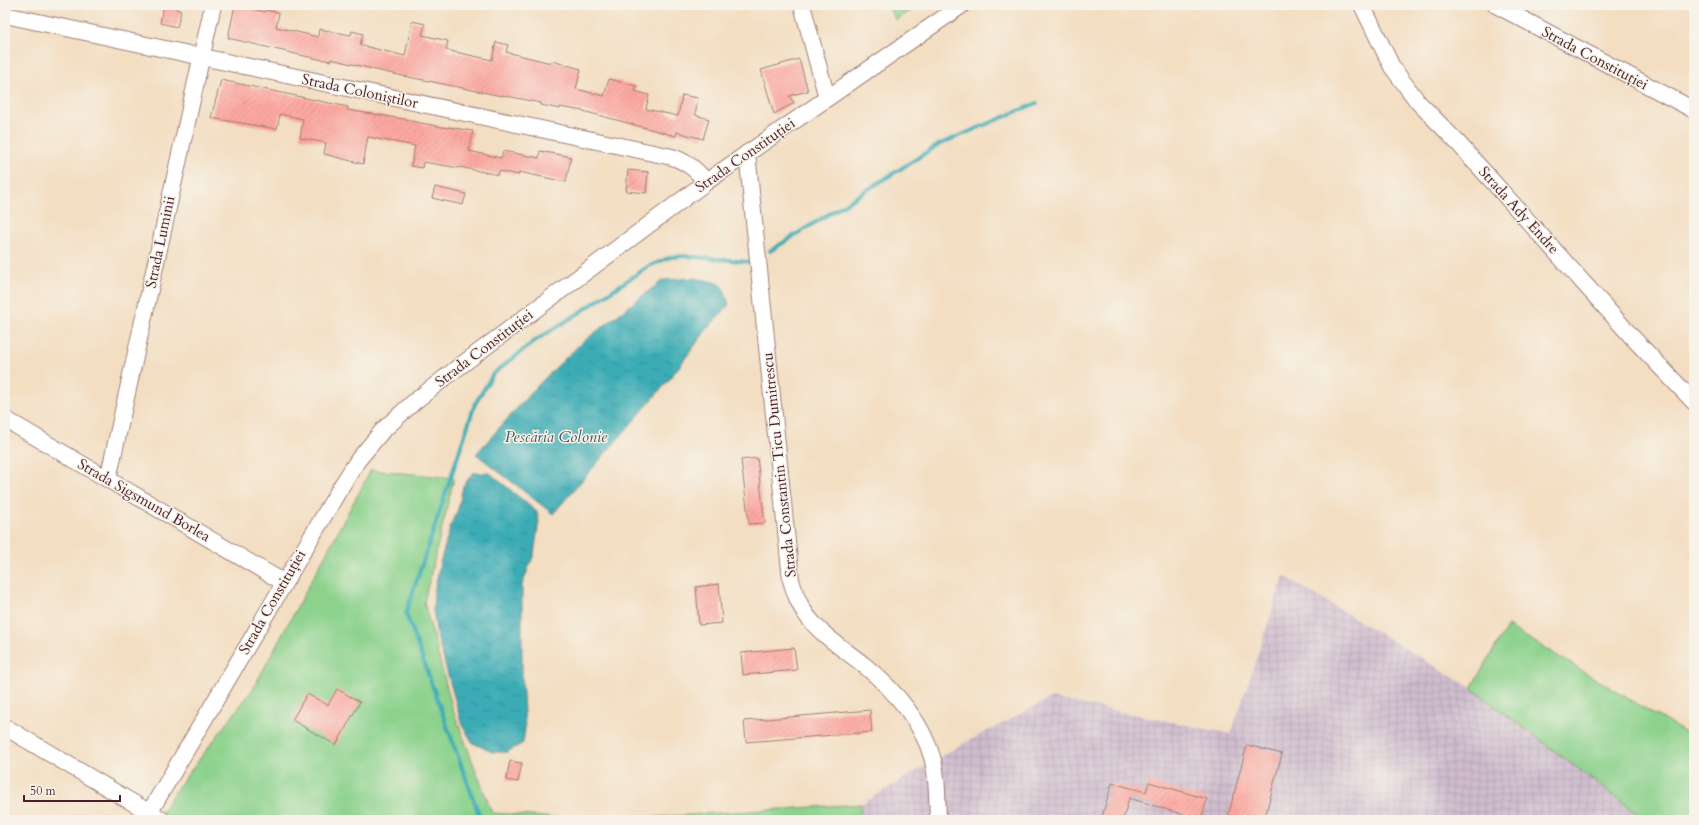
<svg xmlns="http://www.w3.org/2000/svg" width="1699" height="825" viewBox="0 0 1699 825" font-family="Cardo,serif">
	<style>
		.industrial { fill: url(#industrial-grid) }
		.grass { fill: #8cd28d; stroke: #6b785c }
		.park { fill: url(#park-tufts); stroke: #6b785c }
		.water { fill: url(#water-ripples); stroke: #426670 }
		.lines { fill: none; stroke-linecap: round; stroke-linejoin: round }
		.stream { stroke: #3bacb5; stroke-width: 4 }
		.building { fill: url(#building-hatch) }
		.minor-casing { stroke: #9e7e76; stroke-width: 18 }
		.minor { stroke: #fff; stroke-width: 16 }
		.labels { text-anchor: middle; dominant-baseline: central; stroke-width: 3; stroke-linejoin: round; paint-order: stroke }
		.street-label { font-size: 15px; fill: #4a1f2b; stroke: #f7f3e8 }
		.water-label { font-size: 16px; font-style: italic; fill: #445762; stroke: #f7f3e8 }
	</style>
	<defs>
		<pattern id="industrial-grid" width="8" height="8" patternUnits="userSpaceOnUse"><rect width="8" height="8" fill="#cfbdcf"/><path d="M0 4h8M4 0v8" fill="none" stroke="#b3a2b2"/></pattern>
		<pattern id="park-tufts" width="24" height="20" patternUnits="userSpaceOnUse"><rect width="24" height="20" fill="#8cd28d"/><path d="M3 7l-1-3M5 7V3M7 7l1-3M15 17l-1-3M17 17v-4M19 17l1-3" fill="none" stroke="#7ab47a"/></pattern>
		<pattern id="water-ripples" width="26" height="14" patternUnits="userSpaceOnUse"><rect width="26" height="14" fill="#3bacb5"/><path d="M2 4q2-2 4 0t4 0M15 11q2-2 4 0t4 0" fill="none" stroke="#348b93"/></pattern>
		<pattern id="building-hatch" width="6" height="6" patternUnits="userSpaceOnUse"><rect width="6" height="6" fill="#fda8a0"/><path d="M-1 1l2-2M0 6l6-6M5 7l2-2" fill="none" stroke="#da908a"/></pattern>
	</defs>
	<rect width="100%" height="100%" fill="#f7f3e8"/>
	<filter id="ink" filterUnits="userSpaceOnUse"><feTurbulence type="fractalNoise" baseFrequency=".025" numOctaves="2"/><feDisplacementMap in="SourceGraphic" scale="8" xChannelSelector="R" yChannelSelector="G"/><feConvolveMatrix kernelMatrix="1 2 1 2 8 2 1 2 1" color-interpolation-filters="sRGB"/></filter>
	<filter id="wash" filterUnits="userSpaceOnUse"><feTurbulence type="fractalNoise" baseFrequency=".012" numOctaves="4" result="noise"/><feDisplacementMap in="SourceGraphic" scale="16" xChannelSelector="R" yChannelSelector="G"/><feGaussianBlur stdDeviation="0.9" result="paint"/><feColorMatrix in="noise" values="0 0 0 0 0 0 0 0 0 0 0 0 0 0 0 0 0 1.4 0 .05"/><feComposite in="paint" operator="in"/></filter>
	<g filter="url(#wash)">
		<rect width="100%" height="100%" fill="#f3dec2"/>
		<polygon class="industrial" points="1284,576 1471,688 1646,820 860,820 861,804 957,747 1051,698 1231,734"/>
		<g class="grass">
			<polygon points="371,470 454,478 424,602 453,710 492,813 583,820 157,820 173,794 253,689"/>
			<polygon points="1508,626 1694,738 1694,820 1646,820 1471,688"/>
			<polygon points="861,804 860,820 611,820"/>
		</g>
		<polygon class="park" points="887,5 920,5 896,20"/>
		<g class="water">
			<polygon points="695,278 714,282 723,286 729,305 707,329 670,379 553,514 476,454 535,388 579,345 663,280"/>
			<polygon points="473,473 490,473 537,512 539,521 534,554 522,585 522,678 525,729 523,743 507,752 492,752 473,743 462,725 437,636 433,611 434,592 440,563 450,528 458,509 463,486"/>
		</g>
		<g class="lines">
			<g class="stream">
				<polyline points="770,251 940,144 1037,103"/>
				<polyline points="481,820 406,613 475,404 493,374 536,340 579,313 649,266 671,257 684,256 751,262"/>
			</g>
		</g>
		<g id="blocks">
			<g class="building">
				<polygon points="164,5 177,5 176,9 181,11 177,27 160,23"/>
				<polygon points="235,5 265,12 266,10 279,13 276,27 318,37 319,29 351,35 352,31 363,34 360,45 405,56 412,21 425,24 422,35 448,41 446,50 492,60 496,42 508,45 506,52 551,63 552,61 581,69 576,89 604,96 609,79 637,86 635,91 649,95 646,109 678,116 682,95 698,98 695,115 709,119 703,139 677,132 676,136 583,111 560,107 560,109 541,105 541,103 502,95 502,96 389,73 331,59 331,61 313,58 228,38"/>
				<polygon points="799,59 808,91 789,96 794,103 774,114 761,70"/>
				<polygon points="221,80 348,107 347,110 410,120 410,121 448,128 448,127 473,131 469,151 501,158 503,151 539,158 540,151 571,157 566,182 519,172 519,175 499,171 498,175 460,167 459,168 423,162 422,168 411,166 415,146 368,137 363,164 324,154 326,143 300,138 303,119 280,114 277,129 211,118"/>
				<polygon points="628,170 648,172 646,193 626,191"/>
				<polygon points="435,187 466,194 463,205 432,198"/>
				<polygon points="757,458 765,523 749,524 741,460"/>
				<polygon points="719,584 722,623 699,625 696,587"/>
				<polygon points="794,648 797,670 743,675 741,653"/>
				<polygon points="337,689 360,702 336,745 292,720 307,694 328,705"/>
				<polygon points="870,710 872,732 746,742 744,721"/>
				<polygon points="1247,745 1282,754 1264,820 1227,820"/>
				<polygon points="510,761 522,763 518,782 506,780"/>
				<polygon points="1149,782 1207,799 1201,820 1129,798 1123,820 1101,820 1112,783 1146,792"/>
			</g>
		</g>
	</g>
	<g filter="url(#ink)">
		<use href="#blocks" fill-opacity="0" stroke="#9e7e76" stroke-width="1"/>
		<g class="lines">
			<g class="minor-casing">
				<g id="minor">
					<polyline points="802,5 827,98"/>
					<polyline points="1362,5 1392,67 1418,102 1458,143 1633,338 1694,402"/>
					<polyline points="1496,5 1694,110"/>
					<path d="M5,15L672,157C687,162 696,169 706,182"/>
					<path d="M747,153L791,580C793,587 795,594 798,600C810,629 840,646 864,665C893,689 921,719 932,757C938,777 937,799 938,820"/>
					<polyline points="5,419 283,582"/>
					<polyline points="108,479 213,5"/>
					<polyline points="5,727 162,820"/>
					<polyline points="145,820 342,485 358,460 383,430 414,402 456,369 706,182 962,5"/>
				</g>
			</g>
			<use href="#minor" class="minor"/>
		</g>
	</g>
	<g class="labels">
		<g class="street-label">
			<text transform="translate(1595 58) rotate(28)">Strada Constituției</text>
			<text transform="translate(360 91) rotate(12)">Strada Coloniștilor</text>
			<text transform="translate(745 155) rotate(-35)">Strada Constituției</text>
			<text transform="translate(1519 210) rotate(48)">Strada Ady Endre</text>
			<text transform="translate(160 242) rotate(-78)">Strada Luminii</text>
			<text transform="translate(484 348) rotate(-37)">Strada Constituției</text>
			<text transform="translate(779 465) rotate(-96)">Strada Constantin Ticu Dumitrescu</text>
			<text transform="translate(144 500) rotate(30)">Strada Sigsmund Borlea</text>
			<text transform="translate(272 602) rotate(-60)">Strada Constituției</text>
		</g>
		<g class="water-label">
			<text x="556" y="437">Pescăria Colonie</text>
		</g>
	</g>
	<rect width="1699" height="825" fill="none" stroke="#f7f3e8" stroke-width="20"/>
	<path d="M24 795v6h96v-6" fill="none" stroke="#4a1f2b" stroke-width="2"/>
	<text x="30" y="795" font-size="12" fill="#4a1f2b" stroke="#f7f3e8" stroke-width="3" paint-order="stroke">50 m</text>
</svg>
